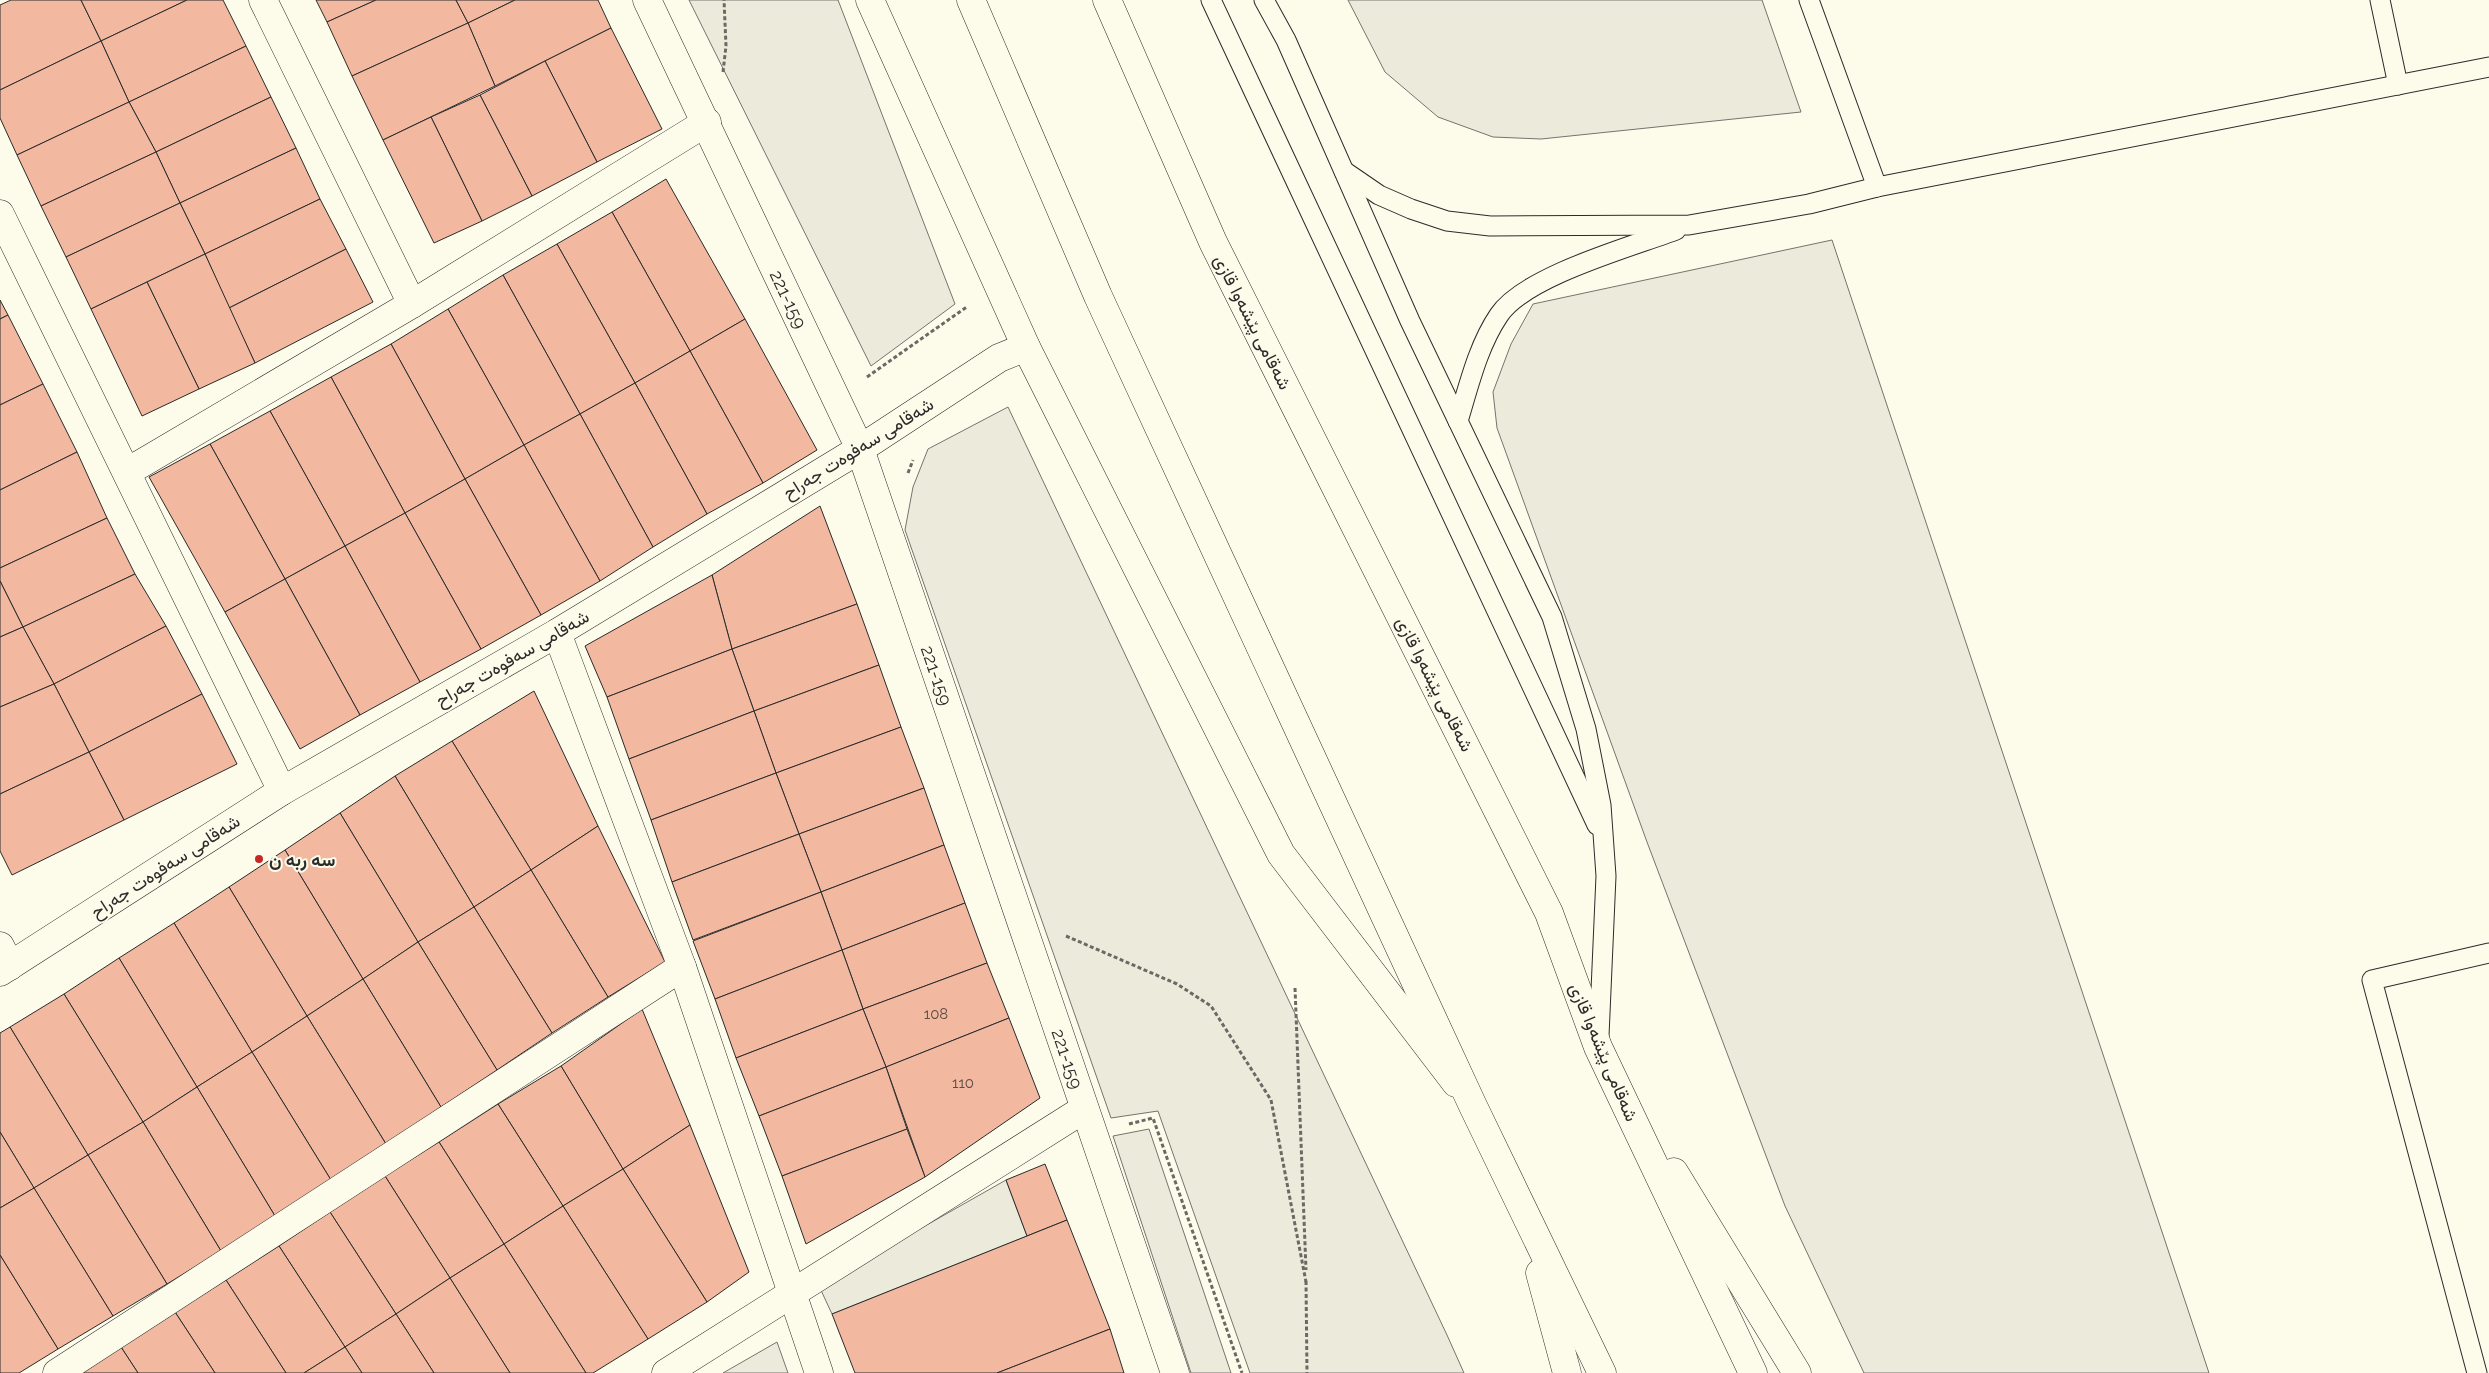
<svg xmlns="http://www.w3.org/2000/svg" width="2489" height="1373" viewBox="0 0 2489 1373" font-family="Raleway,Vazirmatn,sans-serif">
	<style>
		.green { fill: #ecebdb; stroke: #74746e }
		.parking { fill: #eceadb; stroke: #74746e }
		.building { fill: #f2b8a0; stroke: #2b2b2b }
		.lines { fill: none; stroke-linecap: round; stroke-linejoin: round }
		.service-casing { stroke: #2b2b2b; stroke-width: 21 }
		.minor-casing { stroke: #2b2b2b; stroke-width: 29 }
		.tertiary-casing { stroke: #2b2b2b; stroke-width: 29 }
		.secondary-casing { stroke: #2b2b2b; stroke-width: 29 }
		.trunk-casing { stroke: #2b2b2b; stroke-width: 29 }
		.path { stroke: #6a6964; stroke-width: 3; stroke-dasharray: 4 2.5; stroke-linecap: butt }
		.service { stroke: #fdfbea; stroke-width: 19 }
		.minor { stroke: #fdfbea; stroke-width: 28 }
		.tertiary { stroke: #fdfbea; stroke-width: 28 }
		.secondary { stroke: #fdfbea; stroke-width: 28 }
		.trunk { stroke: #fdfbea; stroke-width: 28 }
		.poi-dot { fill: #c62828; stroke: #fdfbea; stroke-width: 2 }
		.labels { text-anchor: middle; dominant-baseline: central; stroke-width: 4; stroke-linejoin: round; paint-order: stroke }
		.number-label { font-size: 15px; fill: #5d4e48 }
		.street-label { font-size: 18px; fill: #2b2b2b; stroke: #fdfbea }
		.poi-label { font-size: 18px; font-weight: bold; fill: #2b2b2b; stroke: #fdfbea; text-anchor: start }
	</style>
	<rect width="100%" height="100%" fill="#fdfbea"/>
	<g class="green">
		<polygon points="689,0 838,0 955,304 871,366"/>
		<polygon points="1348,0 1762,0 1801,112 1541,139 1493,137 1438,117 1385,72"/>
		<polygon points="1832,240 2209,1373 1864,1373 1785,1206 1647,842 1497,428 1493,392 1511,344 1533,304"/>
		<polygon points="1008,407 1447,1335 1464,1373 1250,1373 1158,1111 1111,1118 905,530 913,487 928,449"/>
		<polygon points="1006,1180 1027,1236 832,1314 819,1286"/>
		<polygon points="777,1342 788,1373 723,1373"/>
	</g>
	<polygon class="parking" points="1149,1129 1231,1373 1191,1373 1113,1136"/>
	<g class="building">
		<polygon points="11,0 81,0 101,41 0,90 0,5"/>
		<polygon points="81,0 187,0 101,41"/>
		<polygon points="187,0 223,0 246,46 129,102 101,41"/>
		<polygon points="316,0 376,0 327,22"/>
		<polygon points="376,0 456,0 468,23 352,76 327,22"/>
		<polygon points="456,0 515,0 468,23"/>
		<polygon points="515,0 598,0 611,28 495,86 468,23"/>
		<polygon points="468,23 495,86 383,140 352,76"/>
		<polygon points="611,28 662,129 597,162 545,61"/>
		<polygon points="101,41 129,102 17,155 0,118 0,90"/>
		<polygon points="246,46 271,97 156,152 129,102"/>
		<polygon points="545,61 597,162 532,196 480,95"/>
		<polygon points="480,95 532,196 482,221 431,117"/>
		<polygon points="271,97 296,148 180,203 156,152"/>
		<polygon points="129,102 156,152 41,206 17,155"/>
		<polygon points="431,117 482,221 434,243 383,140"/>
		<polygon points="296,148 320,199 205,254 180,203"/>
		<polygon points="156,152 180,203 66,257 41,206"/>
		<polygon points="666,179 745,319 690,351 612,212"/>
		<polygon points="320,199 346,249 229,308 205,254"/>
		<polygon points="180,203 205,254 91,309 66,257"/>
		<polygon points="612,212 690,351 635,383 557,244"/>
		<polygon points="557,244 635,383 580,414 503,275"/>
		<polygon points="346,249 373,302 255,363 229,308"/>
		<polygon points="205,254 255,363 199,389 147,282"/>
		<polygon points="503,275 580,414 524,445 448,309"/>
		<polygon points="147,282 199,389 142,416 91,309"/>
		<polygon points="0,300 8,315 0,319"/>
		<polygon points="448,309 524,445 465,479 391,344"/>
		<polygon points="8,315 43,384 0,405 0,319"/>
		<polygon points="745,319 817,450 763,483 690,351"/>
		<polygon points="391,344 465,479 405,513 331,377"/>
		<polygon points="690,351 763,483 707,514 635,383"/>
		<polygon points="331,377 405,513 345,546 270,411"/>
		<polygon points="635,383 707,514 653,547 580,414"/>
		<polygon points="43,384 77,452 0,490 0,405"/>
		<polygon points="270,411 345,546 285,579 210,444"/>
		<polygon points="580,414 653,547 600,581 524,445"/>
		<polygon points="210,444 285,579 225,612 149,477"/>
		<polygon points="524,445 600,581 541,615 465,479"/>
		<polygon points="77,452 107,518 0,568 0,490"/>
		<polygon points="465,479 541,615 481,649 405,513"/>
		<polygon points="820,506 857,604 732,649 712,575"/>
		<polygon points="405,513 481,649 420,682 345,546"/>
		<polygon points="107,518 135,574 23,627 0,581 0,568"/>
		<polygon points="345,546 420,682 360,715 285,579"/>
		<polygon points="135,574 166,626 54,684 23,627"/>
		<polygon points="712,575 732,649 607,697 585,646"/>
		<polygon points="285,579 360,715 300,749 225,612"/>
		<polygon points="0,581 23,627 0,637"/>
		<polygon points="857,604 879,665 754,711 732,649"/>
		<polygon points="166,626 202,694 89,752 54,684"/>
		<polygon points="23,627 54,684 0,707 0,637"/>
		<polygon points="732,649 754,711 629,759 607,697"/>
		<polygon points="879,665 901,727 776,773 754,711"/>
		<polygon points="54,684 89,752 0,794 0,707"/>
		<polygon points="534,691 598,826 531,870 452,741"/>
		<polygon points="202,694 237,764 124,820 89,752"/>
		<polygon points="754,711 776,773 651,820 629,759"/>
		<polygon points="901,727 924,788 799,834 776,773"/>
		<polygon points="452,741 531,870 474,907 395,776"/>
		<polygon points="89,752 124,820 12,875 0,851 0,794"/>
		<polygon points="776,773 799,834 672,882 651,820"/>
		<polygon points="395,776 474,907 418,942 340,813"/>
		<polygon points="924,788 944,845 821,892 799,834"/>
		<polygon points="340,813 418,942 363,979 285,850"/>
		<polygon points="598,826 665,962 608,997 531,870"/>
		<polygon points="799,834 821,892 693,940 672,882"/>
		<polygon points="944,845 965,903 842,950 821,892"/>
		<polygon points="285,850 363,979 307,1016 229,887"/>
		<polygon points="531,870 608,997 552,1033 474,907"/>
		<polygon points="229,887 307,1016 252,1052 174,923"/>
		<polygon points="821,892 842,950 715,999 693,941"/>
		<polygon points="965,903 987,963 863,1009 842,950"/>
		<polygon points="474,907 552,1033 497,1070 418,942"/>
		<polygon points="174,923 252,1052 197,1087 119,958"/>
		<polygon points="418,942 497,1070 441,1107 363,979"/>
		<polygon points="842,950 863,1009 736,1058 715,999"/>
		<polygon points="119,958 197,1087 143,1122 64,994"/>
		<polygon points="987,963 1009,1018 886,1067 863,1009"/>
		<polygon points="363,979 441,1107 386,1144 307,1016"/>
		<polygon points="64,994 143,1122 88,1155 10,1027"/>
		<polygon points="642,1009 690,1125 623,1169 561,1066"/>
		<polygon points="863,1009 886,1067 759,1116 736,1058"/>
		<polygon points="307,1016 386,1144 331,1180 252,1052"/>
		<polygon points="1009,1018 1040,1098 925,1177 886,1067"/>
		<polygon points="10,1027 88,1155 34,1188 0,1132 0,1033"/>
		<polygon points="252,1052 331,1180 275,1216 197,1087"/>
		<polygon points="561,1066 623,1169 563,1206 498,1104"/>
		<polygon points="886,1067 907,1129 782,1176 759,1116"/>
		<polygon points="197,1087 275,1216 221,1251 143,1122"/>
		<polygon points="498,1104 563,1206 504,1244 439,1142"/>
		<polygon points="143,1122 221,1251 167,1284 88,1155"/>
		<polygon points="690,1125 749,1272 707,1302 623,1169"/>
		<polygon points="907,1129 925,1177 806,1244 782,1176"/>
		<polygon points="0,1132 34,1188 0,1208"/>
		<polygon points="439,1142 504,1244 450,1278 385,1176"/>
		<polygon points="88,1155 167,1284 113,1316 34,1188"/>
		<polygon points="1045,1164 1067,1220 1027,1236 1006,1180"/>
		<polygon points="623,1169 707,1302 648,1339 563,1206"/>
		<polygon points="385,1176 450,1278 396,1314 330,1212"/>
		<polygon points="34,1188 113,1316 58,1349 0,1255 0,1208"/>
		<polygon points="563,1206 648,1339 593,1373 586,1373 504,1244"/>
		<polygon points="330,1212 396,1314 345,1347 279,1246"/>
		<polygon points="1067,1220 1110,1329 997,1373 855,1373 832,1314"/>
		<polygon points="504,1244 586,1373 510,1373 450,1278"/>
		<polygon points="279,1246 345,1347 304,1373 286,1373 226,1280"/>
		<polygon points="0,1255 58,1349 19,1373 0,1373"/>
		<polygon points="450,1278 510,1373 434,1373 396,1314"/>
		<polygon points="226,1280 286,1373 215,1373 175,1312"/>
		<polygon points="175,1312 215,1373 138,1373 121,1347"/>
		<polygon points="396,1314 434,1373 362,1373 345,1347"/>
		<polygon points="1110,1329 1124,1373 997,1373"/>
		<polygon points="121,1347 138,1373 82,1373"/>
		<polygon points="345,1347 362,1373 304,1373"/>
	</g>
	<g class="lines">
		<g class="service-casing">
			<g id="service">
				<polyline points="1211,0 1597,825"/>
				<polyline points="1264,0 1286,40 1410,321 1552,617 1586,729 1601,805 1606,876 1599,1036"/>
				<polyline points="1809,0 1877,187"/>
				<polyline points="2380,0 2398,85"/>
				<polyline points="1344,171 1379,195 1411,209 1447,221 1490,226 1689,225 1809,204 1877,187 2489,67"/>
				<path d="M1458,421C1469,385 1478,346 1499,315C1525,276 1631,247 1676,230"/>
				<polyline points="2477,1373 2372,980 2489,953"/>
			</g>
		</g>
		<g class="minor-casing">
			<g id="minor">
				<polyline points="263,0 412,304"/>
				<path id="s1" d="M647,0L860,449L1175,1373"/>
				<polyline points="0,214 282,791"/>
				<polyline points="127,472 412,304 707,122"/>
				<polyline points="557,633 682,967 819,1373"/>
				<polyline points="0,946 10,966"/>
				<polyline points="57,1373 682,967"/>
				<polyline points="666,1373 1084,1109"/>
			</g>
		</g>
		<g class="tertiary-casing">
			<polyline id="tertiary" points="0,972 282,791 557,633 860,449 999,358 1026,347"/>
		</g>
		<g class="secondary-casing">
			<polyline id="secondary" points="870,0 1026,347 1281,854 1456,1083"/>
		</g>
		<g class="trunk-casing">
			<g id="trunk">
				<polyline points="971,0 1098,296 1473,1106 1602,1373"/>
				<polyline points="1107,0 1213,242 1549,913 1598,1047 1753,1373"/>
				<polyline points="1674,1172 1797,1373"/>
				<polyline points="1540,1273 1567,1373"/>
			</g>
		</g>
		<g class="path">
			<polyline points="723,72 726,46 724,0"/>
			<polyline points="867,377 968,306"/>
			<polyline points="908,473 913,460"/>
			<polyline points="1066,936 1177,984 1211,1006 1271,1100 1306,1282"/>
			<polyline points="1295,988 1306,1270"/>
			<polyline points="1129,1124 1153,1118 1242,1373"/>
			<polyline points="1306,1281 1307,1373"/>
		</g>
		<use href="#service" class="service"/>
		<use href="#minor" class="minor"/>
		<use href="#tertiary" class="tertiary"/>
		<use href="#secondary" class="secondary"/>
		<use href="#trunk" class="trunk"/>
	</g>
	<circle class="poi-dot" cx="259" cy="859" r="5"/>
	<g class="labels">
		<g class="number-label">
			<text x="936" y="1014">108</text>
			<text x="963" y="1083">110</text>
		</g>
		<g class="street-label">
			<text stroke="none"><textPath href="#s1" startOffset="331">221-159</textPath></text>
			<text transform="translate(1253 322) rotate(63)">شەقامی پێشەوا قازی</text>
			<text transform="translate(858 448) rotate(-32)">شەقامی سەفوەت جەراح</text>
			<text transform="translate(512 658) rotate(-30)">شەقامی سەفوەت جەراح</text>
			<text stroke="none"><textPath href="#s1" startOffset="736">221-159</textPath></text>
			<text transform="translate(1435 684) rotate(63)">شەقامی پێشەوا قازی</text>
			<text transform="translate(165 866) rotate(-33)">شەقامی سەفوەت جەراح</text>
			<text transform="translate(1604 1052) rotate(67)">شەقامی پێشەوا قازی</text>
			<text stroke="none"><textPath href="#s1" startOffset="1141">221-159</textPath></text>
		</g>
		<g class="poi-label">
			<text x="269" y="859">سه ربه ن</text>
		</g>
	</g>
</svg>
